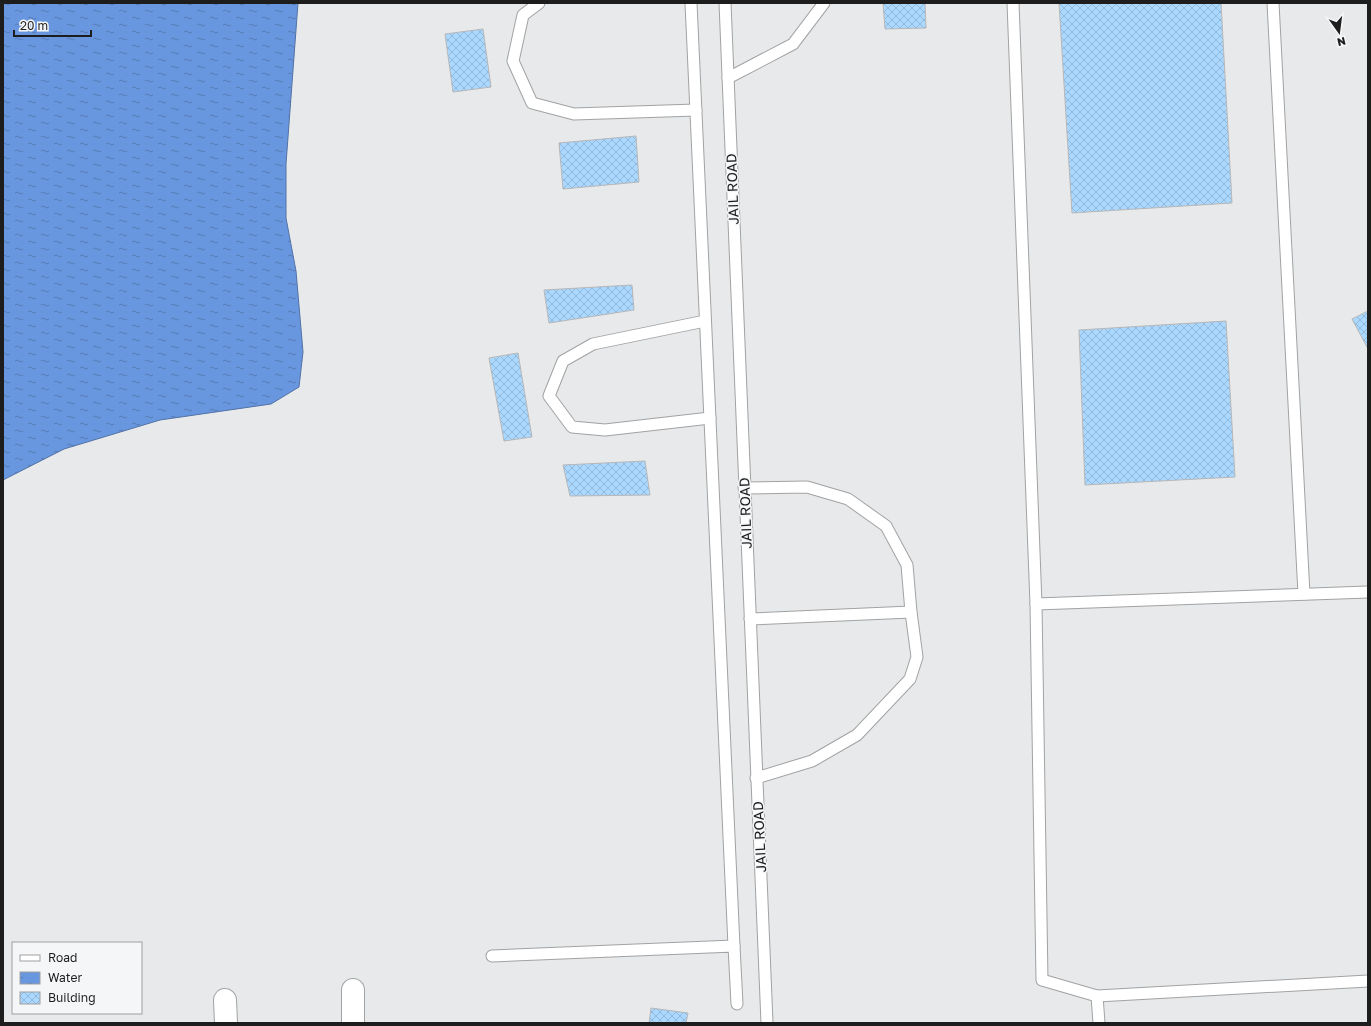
<svg xmlns="http://www.w3.org/2000/svg" width="1371" height="1026" viewBox="0 0 1371 1026" font-family="'Golos Text',sans-serif">
	<style>
		.water { fill: url(#water-ripples); stroke: #5272a5 }
		.building { fill: url(#building-cross-hatch); stroke: #b7b7b8 }
		.lines { fill: none; stroke-linecap: round; stroke-linejoin: round }
		.service-casing { stroke: #a1a2a3; stroke-width: 13 }
		.minor-casing { stroke: #a1a2a3; stroke-width: 24 }
		.service { stroke: #fff; stroke-width: 11 }
		.minor { stroke: #fff; stroke-width: 22 }
		.labels { text-anchor: middle; dominant-baseline: central; stroke-width: 3; stroke-linejoin: round; paint-order: stroke }
		.street-label { font-size: 14px; fill: #1d1d1e; stroke: #f5f6f7 }
	</style>
	<defs>
		<pattern id="water-ripples" width="26" height="14" patternUnits="userSpaceOnUse"><rect width="26" height="14" fill="#6997df"/><path d="M2 4q2-2 4 0t4 0M15 11q2-2 4 0t4 0" fill="none" stroke="#567bb4"/></pattern>
		<pattern id="building-cross-hatch" width="8" height="8" patternUnits="userSpaceOnUse"><rect width="8" height="8" fill="#abd8ff"/><path d="M0 0l8 8M0 8l8-8" fill="none" stroke="#93b9da"/></pattern>
	</defs>
	<rect width="100%" height="100%" fill="#e8e9ea"/>
	<polygon class="water" points="3,3 298,3 286,164 286,218 296,271 303,352 299,387 271,404 160,420 64,449 3,480"/>
	<g class="building">
		<polygon points="883,3 925,3 926,28 885,29"/>
		<polygon points="1059,3 1221,3 1232,203 1072,213"/>
		<polygon points="483,29 491,87 453,92 445,34"/>
		<polygon points="636,136 639,182 563,189 559,143"/>
		<polygon points="632,285 634,310 549,323 544,290"/>
		<polygon points="1368,311 1368,349 1352,319"/>
		<polygon points="1226,321 1235,477 1085,485 1079,330"/>
		<polygon points="518,353 532,437 504,441 489,358"/>
		<polygon points="645,461 650,495 570,496 563,465"/>
		<polygon points="651,1008 688,1013 686,1023 649,1023"/>
	</g>
	<g class="lines">
		<g class="service-casing">
			<g id="service">
				<polyline points="539,3 523,15 513,61 532,103 574,114 696,110"/>
				<polyline points="691,3 734,946"/>
				<polyline points="725,3 767,1023"/>
				<polyline points="1013,3 1036,604 1042,980 1097,996 1099,1023"/>
				<polyline points="1273,3 1304,594"/>
				<polyline points="728,78 793,44 824,3"/>
				<polyline points="705,321 593,344 563,361 549,396 572,427 605,430 710,418"/>
				<polyline points="744,488 807,487 848,499 886,526 907,565 911,612 917,657 910,679 857,735 812,761 756,778"/>
				<polyline points="1036,604 1368,592"/>
				<polyline points="750,619 911,612"/>
				<polyline points="492,956 734,946 737,1004"/>
				<polyline points="1097,996 1368,981"/>
			</g>
		</g>
		<g class="minor-casing">
			<g id="minor">
				<polyline points="225,1000 226,1023"/>
				<polyline points="353,1023 353,990"/>
			</g>
		</g>
		<use href="#service" class="service"/>
		<use href="#minor" class="minor"/>
	</g>
	<g class="labels">
		<g class="street-label">
			<text transform="translate(732 189) rotate(-92)">JAIL ROAD</text>
			<text transform="translate(745 513) rotate(-92)">JAIL ROAD</text>
			<text transform="translate(759 837) rotate(-93)">JAIL ROAD</text>
		</g>
	</g>
	<rect width="1371" height="1026" fill="none" stroke="#1d1d1e" stroke-width="8"/>
	<rect x="12" y="942" width="130" height="72" fill="#f5f6f7" stroke="#9f9fa0"/>
	<rect x="20" y="955" width="20" height="6" fill="#ffffff" stroke="#9f9fa0"/>
	<text x="48" y="962" font-size="12" fill="#1d1d1e">Road</text>
	<rect x="20" y="972" width="20" height="12" fill="url(#water-ripples)" stroke="#9f9fa0"/>
	<text x="48" y="982" font-size="12" fill="#1d1d1e">Water</text>
	<rect x="20" y="992" width="20" height="12" fill="url(#building-cross-hatch)" stroke="#9f9fa0"/>
	<text x="48" y="1002" font-size="12" fill="#1d1d1e">Building</text>
	<g transform="translate(1339 32) rotate(166)" stroke="#f5f6f7" stroke-width="3" paint-order="stroke">
	<path d="M0-3L7 15L0 10L-7 15Z" fill="#1d1d1e"/>
	<text y="-6" font-size="11" font-weight="bold" text-anchor="middle" fill="#1d1d1e">N</text>
	</g>
	<path d="M14 30v6h77v-6" fill="none" stroke="#1d1d1e" stroke-width="2"/>
	<text x="20" y="30" font-size="12" fill="#1d1d1e" stroke="#f5f6f7" stroke-width="3" paint-order="stroke">20 m</text>
</svg>
